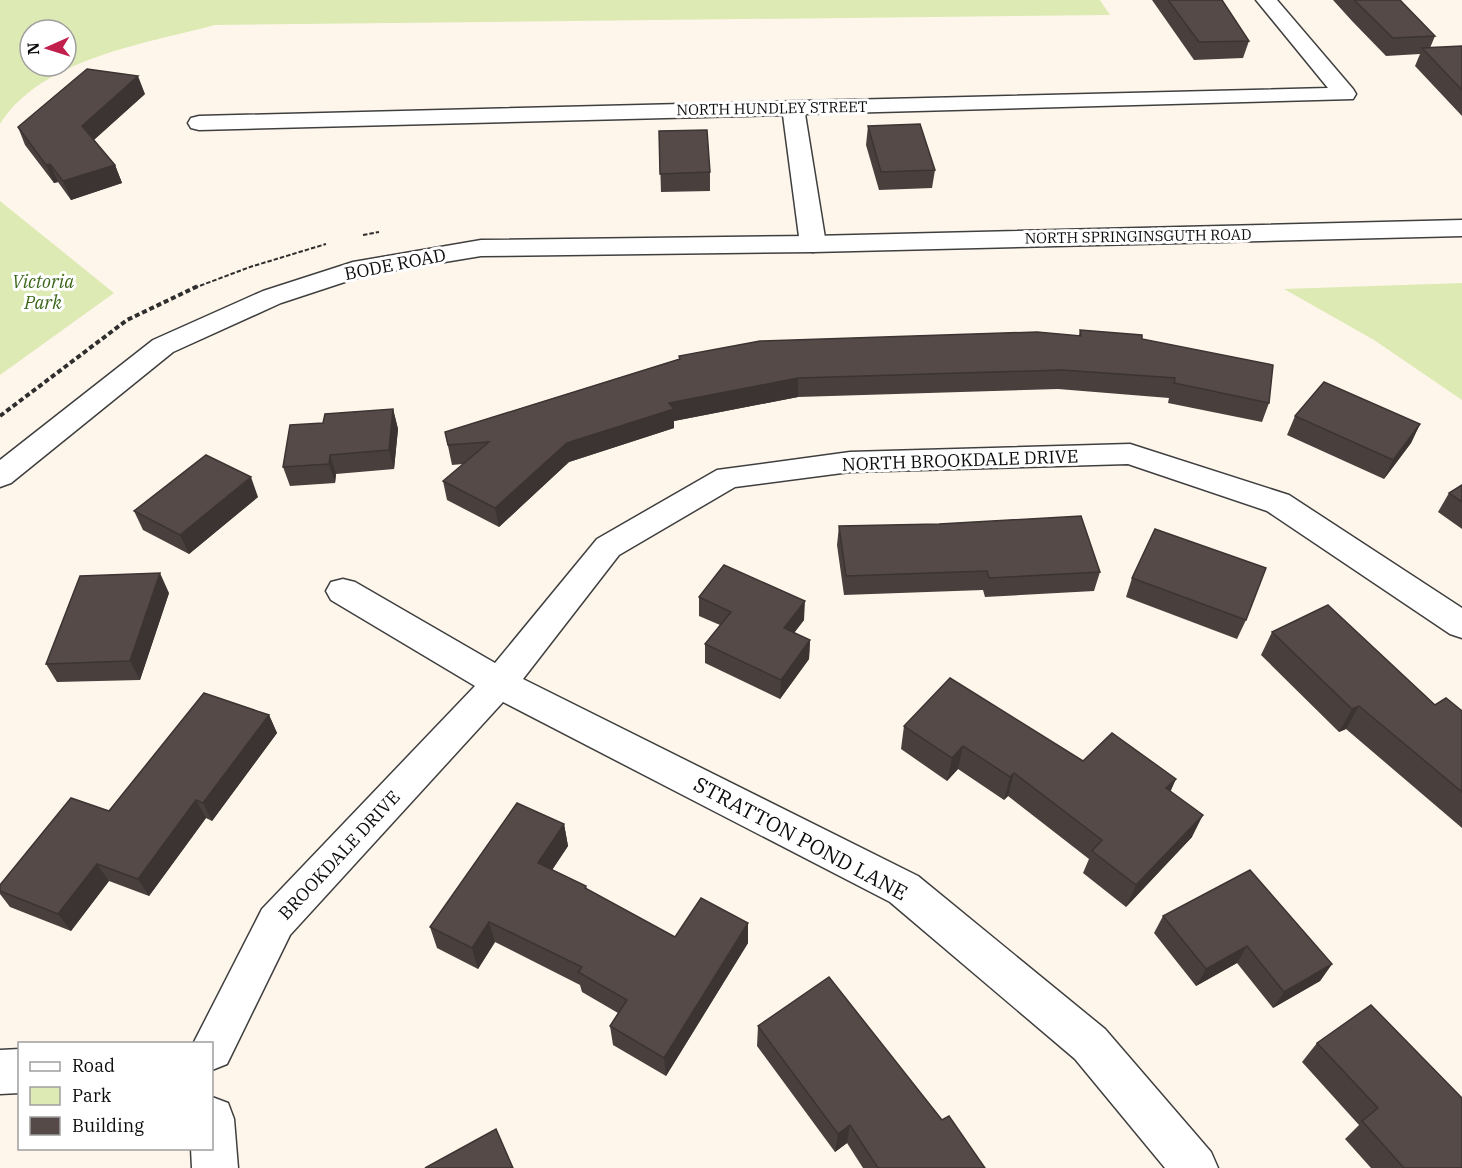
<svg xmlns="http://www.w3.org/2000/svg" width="1462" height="1168" viewBox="0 0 1462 1168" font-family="'IBM Plex Serif',serif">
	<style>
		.green { fill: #ddeab4; fill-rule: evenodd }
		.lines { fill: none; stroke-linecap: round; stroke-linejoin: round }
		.minor-casing { stroke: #3f3f3f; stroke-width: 3 }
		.tertiary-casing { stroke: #3f3f3f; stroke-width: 3 }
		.path-far1 { stroke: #2e2e2e; stroke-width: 2; stroke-dasharray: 4.5 2; stroke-linecap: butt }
		.path { stroke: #2e2e2e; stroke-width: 4; stroke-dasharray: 5 3; stroke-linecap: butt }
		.minor { fill: #fff; fill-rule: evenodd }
		.tertiary { fill: #fff; fill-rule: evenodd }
		.wall { fill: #49403e }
		.shaded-wall { fill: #3c3432 }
		.building { fill: #554a48; stroke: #3c3432; stroke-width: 1.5 }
		.labels { text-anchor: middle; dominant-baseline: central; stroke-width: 6; stroke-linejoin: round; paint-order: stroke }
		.far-street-label { font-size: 15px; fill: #0c0c0c; stroke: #fff }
		.street-label { font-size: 18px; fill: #0c0c0c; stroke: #fff }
		.park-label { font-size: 18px; font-style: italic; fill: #3b661a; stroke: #fff }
		.near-street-label { font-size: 21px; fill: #0c0c0c; stroke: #fff }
	</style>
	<rect width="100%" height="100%" fill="#fff6eb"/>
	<g class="green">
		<path d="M0,0H1100L1110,15L215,25C145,44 42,58 0,124ZM30,30H66V66H30Z"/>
		<polygon points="0,201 114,293 0,375"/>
		<polygon points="1462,283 1462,400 1374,340 1284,289"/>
	</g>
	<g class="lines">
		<g class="minor-casing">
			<g id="minor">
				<polygon points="1256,0 1277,0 1353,89 1356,94 1353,99 805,114 826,244 822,249 813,252 804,249 800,244 783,115 199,130 191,128 188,123 191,118 199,116 1328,88"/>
				<polygon points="1130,444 1289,495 1462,608 1462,638 1450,634 1267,511 1128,464 850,472 735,487 619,555 523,679 918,876 1105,1029 1211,1152 1218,1168 1165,1168 1075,1059 890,902 503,702 290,935 227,1064 212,1070 212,1044 193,1044 262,909 475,686 331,600 326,591 331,582 343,579 355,582 495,663 597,539 717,470 850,452"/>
				<polygon points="20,1049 20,1093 0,1094 0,1050"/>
				<polygon points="212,1097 228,1103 234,1119 238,1168 192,1168 191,1148 212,1148"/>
			</g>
		</g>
		<g class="tertiary-casing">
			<polygon id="tertiary" points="1462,220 1462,236 813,252 481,256 366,275 281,303 173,352 11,483 0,487 0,460 153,340 263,291 353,262 481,240 813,236"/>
		</g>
		<g class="path-far1">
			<polyline points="363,235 379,232"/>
			<polyline points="194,288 250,267 326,244"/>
		</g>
		<polyline class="path" points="0,416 127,320 198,286"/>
		<use href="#minor" class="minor"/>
		<use href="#tertiary" class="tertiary"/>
	</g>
	<g class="wall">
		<polygon points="1152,0 1222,0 1249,41 1243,58 1194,60"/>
		<polygon points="1333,0 1400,0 1435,36 1430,48 1462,46 1462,116 1415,66 1420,54 1386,56 1352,21"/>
		<polygon points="145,94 94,140 115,165 122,183 71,200 58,182 54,183 25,145 18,127"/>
		<polygon points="868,126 935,170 932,188 879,190 866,145"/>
		<polygon points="659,131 710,172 710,191 661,192"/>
		<polygon points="1080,330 1142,339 1269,403 1262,422 1168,403 1169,398 1058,389 798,397 674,421 674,428 569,462 499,527 447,500 443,481 463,464 452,465 445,432 679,359 679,356 1079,335"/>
		<polygon points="393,409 398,429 394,469 336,474 335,483 290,486 283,467 323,423"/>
		<polygon points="1295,416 1420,424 1411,443 1384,479 1287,435"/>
		<polygon points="1462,485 1462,529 1438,512 1449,493"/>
		<polygon points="258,497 189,554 143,530 134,511"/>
		<polygon points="839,526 1100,572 1094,591 985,597 983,590 844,595 837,545"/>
		<polygon points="1132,578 1246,620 1237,639 1126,597"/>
		<polygon points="169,593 140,680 57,682 46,664"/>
		<polygon points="699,597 804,620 794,633 810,640 809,659 780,699 705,663 705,644 720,625 699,616"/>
		<polygon points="1272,632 1435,705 1462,711 1462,828 1346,729 1339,732 1261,655"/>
		<polygon points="269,715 277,733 212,821 206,818 149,896 109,881 71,931 10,907 0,894 0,885 109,811"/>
		<polygon points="904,726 1083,761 1171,792 1192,837 1126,907 1083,873 1089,859 1008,796 1004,800 958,769 947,781 901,749"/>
		<polygon points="564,824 568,846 552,870 586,886 587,889 675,937 748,923 748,943 666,1076 613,1045 610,1026 618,1013 582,992 580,985 495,942 478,969 437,948 430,927"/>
		<polygon points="1163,916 1332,964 1320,981 1273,1008 1237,963 1196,986 1154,933"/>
		<polygon points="758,1026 942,1120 985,1168 863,1168 847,1143 835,1152 757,1046"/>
		<polygon points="1317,1043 1462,1168 1371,1168 1345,1139 1359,1125 1302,1062"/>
	</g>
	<g class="shaded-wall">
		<polygon points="138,76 145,94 89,144 82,126"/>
		<polygon points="50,164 58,182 54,183 46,165"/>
		<polygon points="115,165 122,183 71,200 63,181"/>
		<polygon points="798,378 798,397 674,421 674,428 569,462 499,527 495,508 567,443 669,403"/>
		<polygon points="393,409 398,429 394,469 389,450"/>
		<polygon points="1420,424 1411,443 1384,479 1393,460"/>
		<polygon points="330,455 336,474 335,483 329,464"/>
		<polygon points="251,477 258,497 189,554 180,535"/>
		<polygon points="160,573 169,593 140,680 130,661"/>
		<polygon points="805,601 804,620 783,647 784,628"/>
		<polygon points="810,640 809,659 780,699 781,680"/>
		<polygon points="1359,706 1346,729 1339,732 1352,709"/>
		<polygon points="269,715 277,733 212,821 203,803"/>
		<polygon points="963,746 958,769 947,781 952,758"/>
		<polygon points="1014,773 1008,796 1004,800 1010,777"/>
		<polygon points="1176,779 1166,802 1166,788"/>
		<polygon points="196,800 206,818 149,896 138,879"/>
		<polygon points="1203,815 1192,837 1126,907 1136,885"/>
		<polygon points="564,824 568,846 542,885 538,863"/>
		<polygon points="97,864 109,881 71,931 58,914"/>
		<polygon points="489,922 495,942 478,969 472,948"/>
		<polygon points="748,923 748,943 666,1076 664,1058"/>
		<polygon points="1247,946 1237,963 1196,986 1206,969"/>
		<polygon points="1332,964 1320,981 1273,1008 1284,992"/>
		<polygon points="850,1125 847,1143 835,1152 838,1134"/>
	</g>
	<g class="building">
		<polygon points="1168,0 1222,0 1249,41 1199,42"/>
		<polygon points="1354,0 1400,0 1435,36 1393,38"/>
		<polygon points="1462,46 1462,90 1422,48"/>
		<polygon points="87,69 138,76 82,126 115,165 63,181 50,164 46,165 18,127"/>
		<polygon points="920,124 935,170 881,172 868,126"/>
		<polygon points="707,130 710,172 660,174 659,131"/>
		<polygon points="1080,330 1142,335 1142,339 1273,365 1269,403 1174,383 1175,378 1062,370 798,378 669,403 674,409 567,443 495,508 443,481 489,442 448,445 445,432 680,359 679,356 760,341 1037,332 1081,336"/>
		<polygon points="1324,382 1420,424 1393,460 1295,416"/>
		<polygon points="393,409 389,450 330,455 329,464 283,467 290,425 323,423 325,414"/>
		<polygon points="206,455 251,477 180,535 134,511"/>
		<polygon points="1462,485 1462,502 1449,493"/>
		<polygon points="1081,516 1100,572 989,578 987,571 846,576 839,526 939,524"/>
		<polygon points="1155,529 1266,568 1246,620 1132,578"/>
		<polygon points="724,565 805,601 784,628 810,640 781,680 705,644 731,612 699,597"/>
		<polygon points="160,573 130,661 46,664 80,576"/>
		<polygon points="1328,605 1435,705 1446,698 1462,711 1462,792 1359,706 1352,709 1272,632"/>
		<polygon points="950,678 1083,761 1112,733 1176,779 1166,788 1203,815 1136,885 1092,851 1102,840 1014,773 1010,777 963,746 952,758 904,726"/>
		<polygon points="204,693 269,715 203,803 196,800 138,879 97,864 58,914 0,891 0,885 71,798 109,811"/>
		<polygon points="517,803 564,824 538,863 586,886 585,888 675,937 701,898 748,923 664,1058 610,1026 627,1000 578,972 582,967 489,922 472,948 430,927"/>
		<polygon points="1250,870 1332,964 1284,992 1247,946 1206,969 1163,916"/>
		<polygon points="829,977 942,1120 949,1116 985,1168 878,1168 850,1125 838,1134 758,1026"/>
		<polygon points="1371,1005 1462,1098 1462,1168 1404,1168 1362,1121 1378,1108 1317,1043"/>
		<polygon points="496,1129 513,1168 425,1168"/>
	</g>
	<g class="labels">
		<g class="far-street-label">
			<text transform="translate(772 108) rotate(-1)">NORTH HUNDLEY STREET</text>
			<text transform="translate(1138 236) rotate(-1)">NORTH SPRINGINSGUTH ROAD</text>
		</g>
		<g class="street-label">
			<text transform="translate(395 264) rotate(-11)">BODE ROAD</text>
			<text transform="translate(960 460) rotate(-2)">NORTH BROOKDALE DRIVE</text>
			<text transform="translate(339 855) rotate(-47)">BROOKDALE DRIVE</text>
		</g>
		<g class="park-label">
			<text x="43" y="281">Victoria<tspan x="43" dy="21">Park</tspan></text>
		</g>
		<g class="near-street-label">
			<text transform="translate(801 838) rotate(28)">STRATTON POND LANE</text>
		</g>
	</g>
	<rect x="18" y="1042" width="195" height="108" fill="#ffffff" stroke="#9e9e9e" stroke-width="1.5"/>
	<rect x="30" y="1062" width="30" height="9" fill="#ffffff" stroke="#9e9e9e" stroke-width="1.5"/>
	<text x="72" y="1072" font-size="18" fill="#0c0c0c">Road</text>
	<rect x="30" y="1087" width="30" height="18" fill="#ddeab4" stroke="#9e9e9e" stroke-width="1.5"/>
	<text x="72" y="1102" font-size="18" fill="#0c0c0c">Park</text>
	<rect x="30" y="1117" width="30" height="18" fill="#554a48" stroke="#9e9e9e" stroke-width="1.5"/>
	<text x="72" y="1132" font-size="18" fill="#0c0c0c">Building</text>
	<g transform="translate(48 48) rotate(267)"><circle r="28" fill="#ffffff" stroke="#9e9e9e" stroke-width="1.5"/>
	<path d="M0-4.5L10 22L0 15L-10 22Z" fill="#c11f4c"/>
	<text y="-9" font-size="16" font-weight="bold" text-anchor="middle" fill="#0c0c0c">N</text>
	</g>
</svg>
